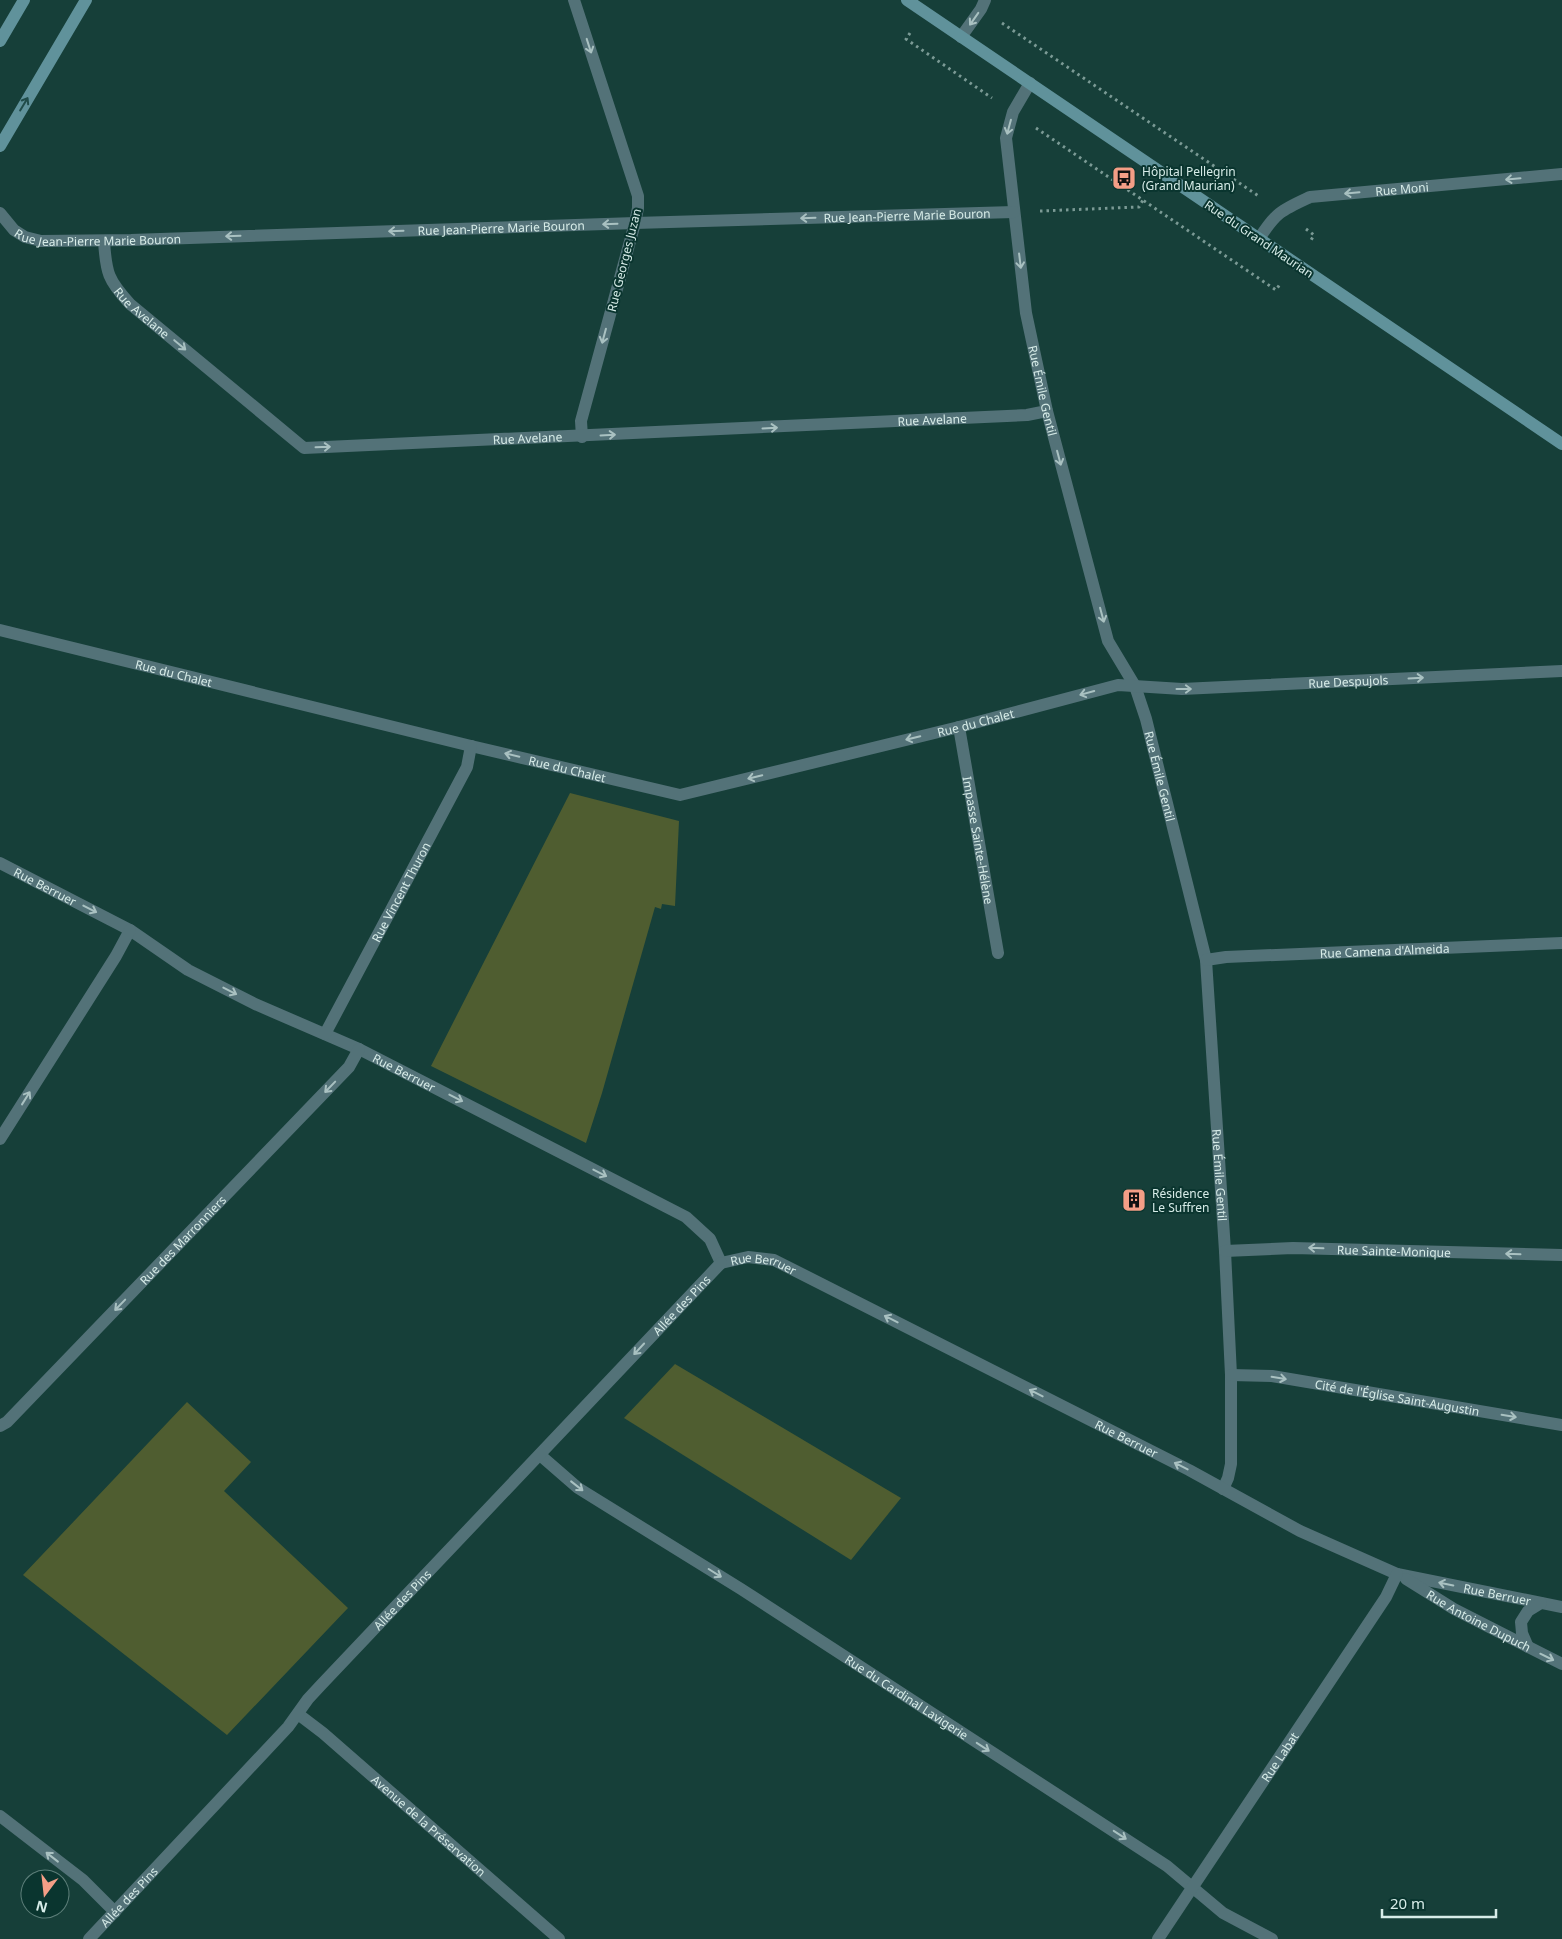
<svg xmlns="http://www.w3.org/2000/svg" width="1562" height="1939" viewBox="0 0 1562 1939" font-family="'Noto Sans',sans-serif">
	<style>
		.green { fill: #4f5d30 }
		.lines { fill: none; stroke-linecap: round; stroke-linejoin: round }
		.path { stroke: #7b9a95; stroke-width: 3; stroke-dasharray: 2.5 4; stroke-linecap: butt }
		.street { stroke: #537278; stroke-width: 12 }
		.secondary { stroke: #60929b; stroke-width: 12 }
		.oneway { stroke: #a9c1c1 }
		.oneway2 { stroke: #204c4a }
		.labels { text-anchor: middle; dominant-baseline: central; stroke-width: 4; stroke-linejoin: round; paint-order: stroke }
		.poi-label { font-size: 12px; fill: #d7ece8; stroke: #0a352f; text-anchor: start }
		.street-label { font-size: 12px; fill: #d7ece8; stroke: #0a352f }
	</style>
	<rect width="100%" height="100%" fill="#163f39"/>
	<g class="green">
		<polygon points="570,793 679,821 675,906 662,904 661,909 655,907 602,1093 586,1143 431,1066"/>
		<polygon points="675,1364 901,1498 851,1560 624,1418"/>
		<polygon points="187,1402 251,1462 224,1491 348,1608 227,1735 23,1575"/>
	</g>
	<g class="lines">
		<g class="path">
			<polyline points="1002,23 1260,197"/>
			<polyline points="910,33 906,39 992,98"/>
			<polyline points="1036,128 1276,290 1280,284"/>
			<polyline points="1040,211 1139,207 1143,200"/>
			<polyline points="1306,229 1314,235 1310,242"/>
		</g>
		<g class="street">
			<polyline points="574,0 638,196 638,208 635,223 581,421 582,437"/>
			<polyline points="961,37 981,9 985,0"/>
			<path id="s1" d="M1030,83L1013,112L1006,138L1026,313L1047,411L1108,641L1135,686L1146,719L1206,960L1225,1251L1231,1375V1464L1228,1478L1223,1489"/>
			<path id="s2" d="M0,213L14,230L25,237L41,241L131,240L635,223L1014,212"/>
			<path id="s3" d="M1259,239C1276,212 1282,210 1310,197L1562,174"/>
			<path id="s4" d="M104,241C106,273 108,280 130,304L304,448L1027,415L1047,411"/>
			<path id="s5" d="M0,630L471,746L680,795L959,727L1118,685L1182,689L1562,671"/>
			<path id="s6" d="M959,727L998,953"/>
			<path id="s7" d="M0,863L130,930L188,970L255,1004L359,1049L686,1217L710,1239L721,1263"/>
			<path id="s8" d="M1206,960L1226,957L1562,943"/>
			<path id="s9" d="M325,1034L467,767L471,746"/>
			<polyline points="0,1139 116,956 130,930"/>
			<path id="s10" d="M1225,1251L1293,1248L1562,1255"/>
			<path id="s11" d="M721,1263L748,1257L774,1260L1189,1470L1300,1531L1397,1574L1562,1607"/>
			<path id="s12" d="M1231,1375L1272,1376L1562,1425"/>
			<path id="s13" d="M0,1426L7,1422L349,1067L359,1049"/>
			<path id="s14" d="M540,1455L578,1488L741,1589L1167,1866L1223,1913L1272,1939"/>
			<path id="s15" d="M1406,1579L1454,1609L1562,1664"/>
			<polyline points="1528,1647 1522,1633 1521,1622 1528,1611 1541,1603"/>
			<path id="s16" d="M298,1714L323,1733L559,1939"/>
			<polyline points="0,1816 83,1880 115,1912"/>
			<path id="s17" d="M89,1939L288,1727L308,1699L321,1685L721,1263"/>
			<path id="s18" d="M1158,1939L1386,1597L1397,1574"/>
		</g>
		<g class="secondary">
			<polyline points="907,0 1562,444"/>
			<polyline points="0,41 24,0"/>
			<polyline points="0,146 86,0"/>
		</g>
	</g>
	<defs><path id="oneway-shaft" d="M-6 0H5M1.5-3L5.5 0L1.5 3" fill="none" stroke-width="1.6" stroke-linecap="round" stroke-linejoin="round" transform="scale(1.25)"/></defs>
	<g class="oneway">
		<use href="#oneway-shaft" transform="translate(974 19) rotate(125)"/>
		<use href="#oneway-shaft" transform="translate(589 46) rotate(72)"/>
		<use href="#oneway-shaft" transform="translate(1009 127) rotate(105)"/>
		<use href="#oneway-shaft" transform="translate(1513 179) rotate(175)"/>
		<use href="#oneway-shaft" transform="translate(1352 193) rotate(175)"/>
		<use href="#oneway-shaft" transform="translate(808 218) rotate(178)"/>
		<use href="#oneway-shaft" transform="translate(610 224) rotate(178)"/>
		<use href="#oneway-shaft" transform="translate(396 231) rotate(178)"/>
		<use href="#oneway-shaft" transform="translate(233 236) rotate(178)"/>
		<use href="#oneway-shaft" transform="translate(1020 261) rotate(83)"/>
		<use href="#oneway-shaft" transform="translate(604 336) rotate(105)"/>
		<use href="#oneway-shaft" transform="translate(180 345) rotate(40)"/>
		<use href="#oneway-shaft" transform="translate(770 428) rotate(-3)"/>
		<use href="#oneway-shaft" transform="translate(608 435) rotate(-3)"/>
		<use href="#oneway-shaft" transform="translate(323 447) rotate(-2)"/>
		<use href="#oneway-shaft" transform="translate(1059 458) rotate(75)"/>
		<use href="#oneway-shaft" transform="translate(1102 615) rotate(75)"/>
		<use href="#oneway-shaft" transform="translate(1416 678) rotate(-3)"/>
		<use href="#oneway-shaft" transform="translate(1184 689)"/>
		<use href="#oneway-shaft" transform="translate(1087 693) rotate(165)"/>
		<use href="#oneway-shaft" transform="translate(913 738) rotate(166)"/>
		<use href="#oneway-shaft" transform="translate(512 755) rotate(-167)"/>
		<use href="#oneway-shaft" transform="translate(755 777) rotate(166)"/>
		<use href="#oneway-shaft" transform="translate(90 909) rotate(27)"/>
		<use href="#oneway-shaft" transform="translate(230 991) rotate(27)"/>
		<use href="#oneway-shaft" transform="translate(330 1087) rotate(134)"/>
		<use href="#oneway-shaft" transform="translate(26 1098) rotate(-58)"/>
		<use href="#oneway-shaft" transform="translate(456 1098) rotate(27)"/>
		<use href="#oneway-shaft" transform="translate(600 1173) rotate(27)"/>
		<use href="#oneway-shaft" transform="translate(1316 1248) rotate(-178)"/>
		<use href="#oneway-shaft" transform="translate(1513 1254) rotate(-178)"/>
		<use href="#oneway-shaft" transform="translate(120 1305) rotate(134)"/>
		<use href="#oneway-shaft" transform="translate(891 1319) rotate(-153)"/>
		<use href="#oneway-shaft" transform="translate(639 1349) rotate(133)"/>
		<use href="#oneway-shaft" transform="translate(1279 1378) rotate(9)"/>
		<use href="#oneway-shaft" transform="translate(1036 1393) rotate(-153)"/>
		<use href="#oneway-shaft" transform="translate(1509 1416) rotate(9)"/>
		<use href="#oneway-shaft" transform="translate(1181 1466) rotate(-153)"/>
		<use href="#oneway-shaft" transform="translate(577 1486) rotate(38)"/>
		<use href="#oneway-shaft" transform="translate(715 1573) rotate(32)"/>
		<use href="#oneway-shaft" transform="translate(1446 1584) rotate(-168)"/>
		<use href="#oneway-shaft" transform="translate(1547 1657) rotate(26)"/>
		<use href="#oneway-shaft" transform="translate(983 1747) rotate(33)"/>
		<use href="#oneway-shaft" transform="translate(1120 1835) rotate(33)"/>
		<use href="#oneway-shaft" transform="translate(52 1857) rotate(-142)"/>
	</g>
	<use class="oneway2" href="#oneway-shaft" transform="translate(24 104) rotate(-59)"/>
	<defs>
		<g id="bus-square" transform="scale(1.25)"><rect x="-9" y="-9" width="18" height="18" rx="4" fill="#f49e86" stroke="#0a352f"/><path d="M-5-6H5V4H4V6H2V4H-2V6H-4V4H-5ZM-3.5-4V0h7V-4ZM-3.5 1.2v1.5H-2V1.2ZM2 1.2v1.5H3.5V1.2Z" fill="#111"/></g>
		<g id="building-square" transform="scale(1.25)"><rect x="-9" y="-9" width="18" height="18" rx="4" fill="#f49e86" stroke="#0a352f"/><path d="M-4-6H4V6H1V3H-1V6H-4ZM-2.5-4.3h1.7v1.8h-1.7ZM.8-4.3h1.7v1.8H.8ZM-2.5-1h1.7V.8h-1.7ZM.8-1h1.7V.8H.8Z" fill="#111"/></g>
	</defs>
	<g fill-rule="evenodd">
		<use href="#bus-square" x="1124" y="178"/>
		<use href="#building-square" x="1134" y="1200"/>
	</g>
	<g class="labels">
		<g class="poi-label">
			<text x="1142" y="171">Hôpital Pellegrin<tspan x="1142" dy="14">(Grand Maurian)</tspan></text>
			<text x="1152" y="1193">Résidence<tspan x="1152" dy="14">Le Suffren</tspan></text>
		</g>
		<g class="street-label">
			<text stroke="none"><textPath href="#s3" startOffset="160">Rue Moni</textPath></text>
			<text stroke="none"><textPath href="#s2" startOffset="918">Rue Jean-Pierre Marie Bouron</textPath></text>
			<text stroke="none"><textPath href="#s2" startOffset="512">Rue Jean-Pierre Marie Bouron</textPath></text>
			<text stroke="none"><textPath href="#s2" startOffset="108">Rue Jean-Pierre Marie Bouron</textPath></text>
			<text transform="translate(1259 239) rotate(34)">Rue du Grand Maurian</text>
			<text transform="translate(624 260) rotate(-76)">Rue Georges Juzan</text>
			<text stroke="none"><textPath href="#s4" startOffset="85">Rue Avelane</textPath></text>
			<text stroke="none"><textPath href="#s1" startOffset="316">Rue Émile Gentil</textPath></text>
			<text stroke="none"><textPath href="#s4" startOffset="925">Rue Avelane</textPath></text>
			<text stroke="none"><textPath href="#s4" startOffset="520">Rue Avelane</textPath></text>
			<text stroke="none"><textPath href="#s5" startOffset="179">Rue du Chalet</textPath></text>
			<text stroke="none"><textPath href="#s5" startOffset="1382">Rue Despujols</textPath></text>
			<text stroke="none"><textPath href="#s5" startOffset="1004">Rue du Chalet</textPath></text>
			<text stroke="none"><textPath href="#s5" startOffset="584">Rue du Chalet</textPath></text>
			<text stroke="none"><textPath href="#s1" startOffset="721">Rue Émile Gentil</textPath></text>
			<text stroke="none"><textPath href="#s6" startOffset="115">Impasse Sainte-Hélène</textPath></text>
			<text stroke="none"><textPath href="#s7" startOffset="51">Rue Berruer</textPath></text>
			<text stroke="none"><textPath href="#s9" startOffset="161">Rue Vincent Thuron</textPath></text>
			<text stroke="none"><textPath href="#s8" startOffset="179">Rue Camena d'Almeida</textPath></text>
			<text stroke="none"><textPath href="#s7" startOffset="456">Rue Berruer</textPath></text>
			<text stroke="none"><textPath href="#s1" startOffset="1126">Rue Émile Gentil</textPath></text>
			<text stroke="none"><textPath href="#s13" startOffset="261">Rue des Marronniers</textPath></text>
			<text stroke="none"><textPath href="#s10" startOffset="169">Rue Sainte-Monique</textPath></text>
			<text stroke="none"><textPath href="#s11" startOffset="44">Rue Berruer</textPath></text>
			<text stroke="none"><textPath href="#s17" startOffset="868">Allée des Pins</textPath></text>
			<text stroke="none"><textPath href="#s12" startOffset="168">Cité de l'Église Saint-Augustin</textPath></text>
			<text stroke="none"><textPath href="#s11" startOffset="449">Rue Berruer</textPath></text>
			<text stroke="none"><textPath href="#s11" startOffset="854">Rue Berruer</textPath></text>
			<text stroke="none"><textPath href="#s17" startOffset="462">Allée des Pins</textPath></text>
			<text stroke="none"><textPath href="#s15" startOffset="84">Rue Antoine Dupuch</textPath></text>
			<text stroke="none"><textPath href="#s14" startOffset="440">Rue du Cardinal Lavigerie</textPath></text>
			<text stroke="none"><textPath href="#s18" startOffset="219">Rue Labat</textPath></text>
			<text stroke="none"><textPath href="#s16" startOffset="172">Avenue de la Préservation</textPath></text>
			<text stroke="none"><textPath href="#s17" startOffset="58">Allée des Pins</textPath></text>
		</g>
	</g>
	<g transform="translate(45 1894) rotate(195)"><circle r="24" fill="#0a352f" stroke="#5c7e79"/>
	<path d="M0-4L9 19L0 12L-9 19Z" fill="#f49e86"/>
	<text y="-8" font-size="14" font-weight="bold" text-anchor="middle" fill="#d7ece8">N</text>
	</g>
	<path d="M1382 1909v8h114v-8" fill="none" stroke="#d7ece8" stroke-width="2.5"/>
	<text x="1390" y="1909" font-size="15" fill="#d7ece8" stroke="#0a352f" stroke-width="4" paint-order="stroke">20 m</text>
</svg>
